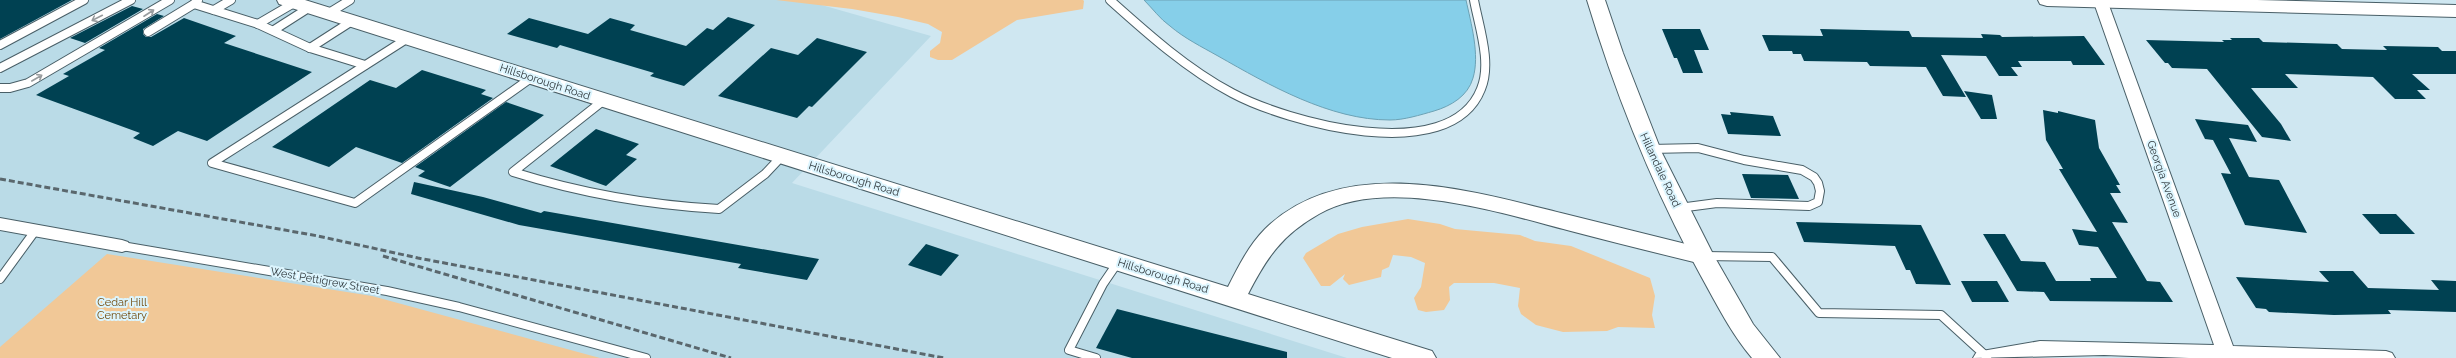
<svg xmlns="http://www.w3.org/2000/svg" width="2456" height="358" viewBox="0 0 2456 358" font-family="Raleway,sans-serif">
	<style>
		.built { fill: #badbe7 }
		.green { fill: #f1c897 }
		.water { fill: #86cfe9; stroke: #6ca2b5 }
		.building { fill: #004152 }
		.lines { fill: none; stroke-linecap: round; stroke-linejoin: round }
		.lane-casing { stroke: #495f67; stroke-width: 10 }
		.street-casing { stroke: #495f67; stroke-width: 2 }
		.secondary-casing { stroke: #495f67; stroke-width: 2 }
		.primary-casing { stroke: #495f67; stroke-width: 2 }
		.lane { stroke: #fff; stroke-width: 8 }
		.street { fill: #fff; fill-rule: evenodd }
		.secondary { fill: #fff; fill-rule: evenodd }
		.primary { fill: #fff; fill-rule: evenodd }
		.rail { stroke: #5a676d; stroke-width: 3; stroke-dasharray: 6 3; stroke-linecap: butt }
		.oneway { stroke: #989c9e }
		.labels { text-anchor: middle; dominant-baseline: central; stroke-width: 4; stroke-linejoin: round; paint-order: stroke }
		.street-label { font-size: 11px; fill: #30393d; stroke: #dcf5fe }
		.park-label { font-size: 11px; fill: #70480a; stroke: #dcf5fe }
	</style>
	<rect width="100%" height="100%" fill="#cfe7f1"/>
	<polygon class="built" points="0,0 804,0 931,36 792,183 1347,358 0,358"/>
	<g class="green">
		<polygon points="776,0 1083,0 1084,1 1083,9 1017,20 952,60 938,60 930,57 930,51 940,43 942,32 928,24 898,17 852,9"/>
		<polygon points="1408,219 1440,224 1455,229 1520,235 1535,241 1571,246 1650,278 1655,296 1652,315 1655,328 1618,327 1607,331 1563,332 1536,325 1521,314 1518,306 1520,288 1494,283 1454,283 1449,287 1450,300 1444,310 1426,312 1418,310 1414,298 1421,287 1425,263 1411,257 1393,255 1389,267 1382,270 1381,277 1349,285 1343,279 1345,274 1330,286 1321,286 1303,258 1306,253 1338,234 1362,227"/>
		<polygon points="107,254 372,296 600,358 0,358 0,347"/>
	</g>
	<path class="water" d="M1144,0H1466C1471,23 1480,55 1473,78C1468,96 1451,106 1434,111C1420,115 1404,120 1390,120C1330,120 1269,85 1218,56C1202,47 1184,38 1170,26C1160,19 1153,9 1144,0Z"/>
	<g class="building">
		<polygon points="0,0 72,0 0,39"/>
		<polygon points="132,6 143,9 85,43 70,38"/>
		<polygon points="157,14 164,16 143,29 143,34 146,37 151,37 184,18 236,36 224,43 312,72 207,141 178,131 153,146 133,138 140,133 36,95 69,76 63,74 105,50 99,48"/>
		<polygon points="728,17 755,25 684,86 650,76 654,73 560,45 557,48 507,34 529,18 588,34 610,18 635,25 630,30 686,46 707,28 713,30"/>
		<polygon points="1662,29 1700,29 1709,50 1694,50 1703,73 1683,73 1677,58 1674,58"/>
		<polygon points="1820,29 1909,31 1912,37 1983,38 1981,34 2000,35 2002,37 2084,36 2105,65 2073,65 2071,61 2018,61 2022,67 2011,67 2018,76 1999,76 1986,56 1941,55 1966,97 1943,96 1926,67 1870,66 1867,62 1804,61 1801,54 1793,54 1792,51 1769,51 1762,35 1823,36"/>
		<polygon points="817,38 867,52 812,107 809,106 797,118 718,96 771,48 798,55"/>
		<polygon points="2230,38 2259,38 2263,42 2337,44 2342,49 2387,50 2383,46 2438,47 2442,51 2456,51 2456,74 2412,74 2430,90 2417,90 2426,99 2395,99 2373,77 2285,74 2298,88 2251,88 2281,124 2291,141 2262,137 2207,69 2172,68 2168,63 2165,63 2146,40 2224,42 2222,40 2232,40"/>
		<polygon points="422,70 486,90 481,94 493,98 402,163 356,147 329,167 272,147 370,80 396,88"/>
		<polygon points="1964,91 1992,95 1997,119 1981,119"/>
		<polygon points="506,102 544,115 450,187 418,176 425,171 415,167"/>
		<polygon points="2043,110 2058,113 2058,111 2095,120 2099,148 2120,185 2116,185 2121,193 2110,193 2128,223 2112,222 2147,281 2160,282 2173,302 2050,301 2044,292 2017,291 1983,234 2005,234 2021,261 2045,262 2056,281 2091,281 2090,278 2117,278 2098,247 2079,245 2072,229 2097,232 2059,169 2063,169 2046,140"/>
		<polygon points="1730,112 1773,116 1781,136 1728,134 1721,114 1731,115"/>
		<polygon points="2195,119 2248,125 2257,142 2229,138 2249,177 2279,180 2307,233 2245,225 2221,173 2231,174 2213,140 2205,139"/>
		<polygon points="596,129 639,144 626,155 637,159 606,186 550,166"/>
		<polygon points="1742,174 1788,175 1799,199 1751,198"/>
		<polygon points="414,182 483,197 541,213 544,211 819,259 807,280 738,268 741,264 519,225 411,194"/>
		<polygon points="2362,214 2396,214 2415,234 2380,234"/>
		<polygon points="1796,222 1921,225 1951,285 1916,284 1910,270 1906,270 1895,246 1804,242"/>
		<polygon points="926,244 959,255 941,276 908,265"/>
		<polygon points="2319,271 2353,271 2368,288 2439,290 2431,280 2456,281 2456,312 2388,310 2391,314 2334,315 2269,312 2266,309 2256,308 2236,277 2329,282"/>
		<polygon points="1961,281 1997,281 2009,302 1972,302"/>
		<polygon points="1117,309 1287,352 1287,358 1132,358 1096,348"/>
	</g>
	<g class="lines">
		<g class="lane-casing">
			<g id="lane">
				<polyline points="198,0 194,4 258,24 310,48 365,65"/>
				<path d="M1110,0C1148,34 1187,69 1232,93C1286,122 1450,168 1481,89C1492,63 1479,27 1474,0"/>
				<polyline points="214,10 231,0"/>
				<polyline points="329,13 350,0"/>
				<polyline points="258,24 294,3"/>
				<polyline points="274,30 310,7"/>
				<polyline points="148,32 194,4"/>
				<polyline points="408,38 212,163 355,203 531,78"/>
				<polyline points="0,45 84,0"/>
				<polyline points="310,48 352,21"/>
				<polyline points="0,68 131,0"/>
				<polyline points="0,88 10,88 28,83 170,0"/>
				<path d="M604,100L513,172C580,193 648,205 719,209L765,174L782,156"/>
				<polyline points="1650,149 1698,148 1744,160 1802,170 1814,177 1818,183 1820,191 1818,202 1809,206 1717,203 1679,208"/>
				<polyline points="122,246 387,291 459,307 646,358"/>
				<polyline points="1704,256 1772,257 1819,313 1941,315 1987,357"/>
				<polyline points="0,279 35,231"/>
				<polyline points="1096,358 1069,350 1103,284 1118,262"/>
			</g>
		</g>
		<g class="street-casing">
			<g id="street">
				<polygon points="2093,0 2107,0 2233,346 2386,351 2392,353 2395,358 2189,358 2104,355 1973,358 1976,353 1982,351 2040,341 2214,345"/>
				<polygon points="0,218 122,240 128,242 130,246 128,250 122,252 0,230"/>
			</g>
		</g>
		<g class="secondary-casing">
			<g id="secondary">
				<path d="M1587,0H1605L1623,53L1662,153L1714,256L1753,324L1780,358H1752C1731,333 1717,305 1701,276C1653,188 1616,96 1587,0Z"/>
				<polygon points="2038,0 2257,0 2456,5 2456,17 2047,6 2040,4"/>
			</g>
		</g>
		<g class="primary-casing">
			<path id="primary" d="M277,0H305L1228,287C1238,267 1249,245 1265,229C1343,153 1470,190 1561,213C1608,225 1655,236 1702,248L1710,250L1714,256L1710,262L1702,264C1657,253 1612,242 1567,230C1498,212 1385,176 1319,214C1282,235 1267,257 1248,294L1432,351L1436,358H1392L279,4Z"/>
		</g>
		<use href="#lane" class="lane"/>
		<use href="#street" class="street"/>
		<use href="#secondary" class="secondary"/>
		<use href="#primary" class="primary"/>
		<g class="rail">
			<polyline points="0,179 318,236 418,258 944,358"/>
			<polyline points="383,256 731,358"/>
		</g>
	</g>
	<defs><path id="oneway-shaft" d="M-6 0H5M1.5-3L5.5 0L1.5 3" fill="none" stroke-width="1.6" stroke-linecap="round" stroke-linejoin="round"/></defs>
	<g class="oneway">
		<use href="#oneway-shaft" transform="translate(149 13) rotate(-33)"/>
		<use href="#oneway-shaft" transform="translate(97 18) rotate(153)"/>
		<use href="#oneway-shaft" transform="translate(37 78) rotate(-30)"/>
	</g>
	<g class="labels">
		<g class="street-label">
			<text transform="translate(545 82) rotate(18)">Hillsborough Road</text>
			<text transform="translate(1660 170) rotate(65)">Hillandale Road</text>
			<text transform="translate(854 179) rotate(17)">Hillsborough Road</text>
			<text transform="translate(2164 179) rotate(70)">Georgia Avenue</text>
			<text transform="translate(1163 276) rotate(17)">Hillsborough Road</text>
			<text transform="translate(325 281) rotate(10)">West Pettigrew Street</text>
		</g>
		<g class="park-label">
			<text x="122" y="302">Cedar Hill<tspan x="122" dy="13">Cemetary</tspan></text>
		</g>
	</g>
</svg>
